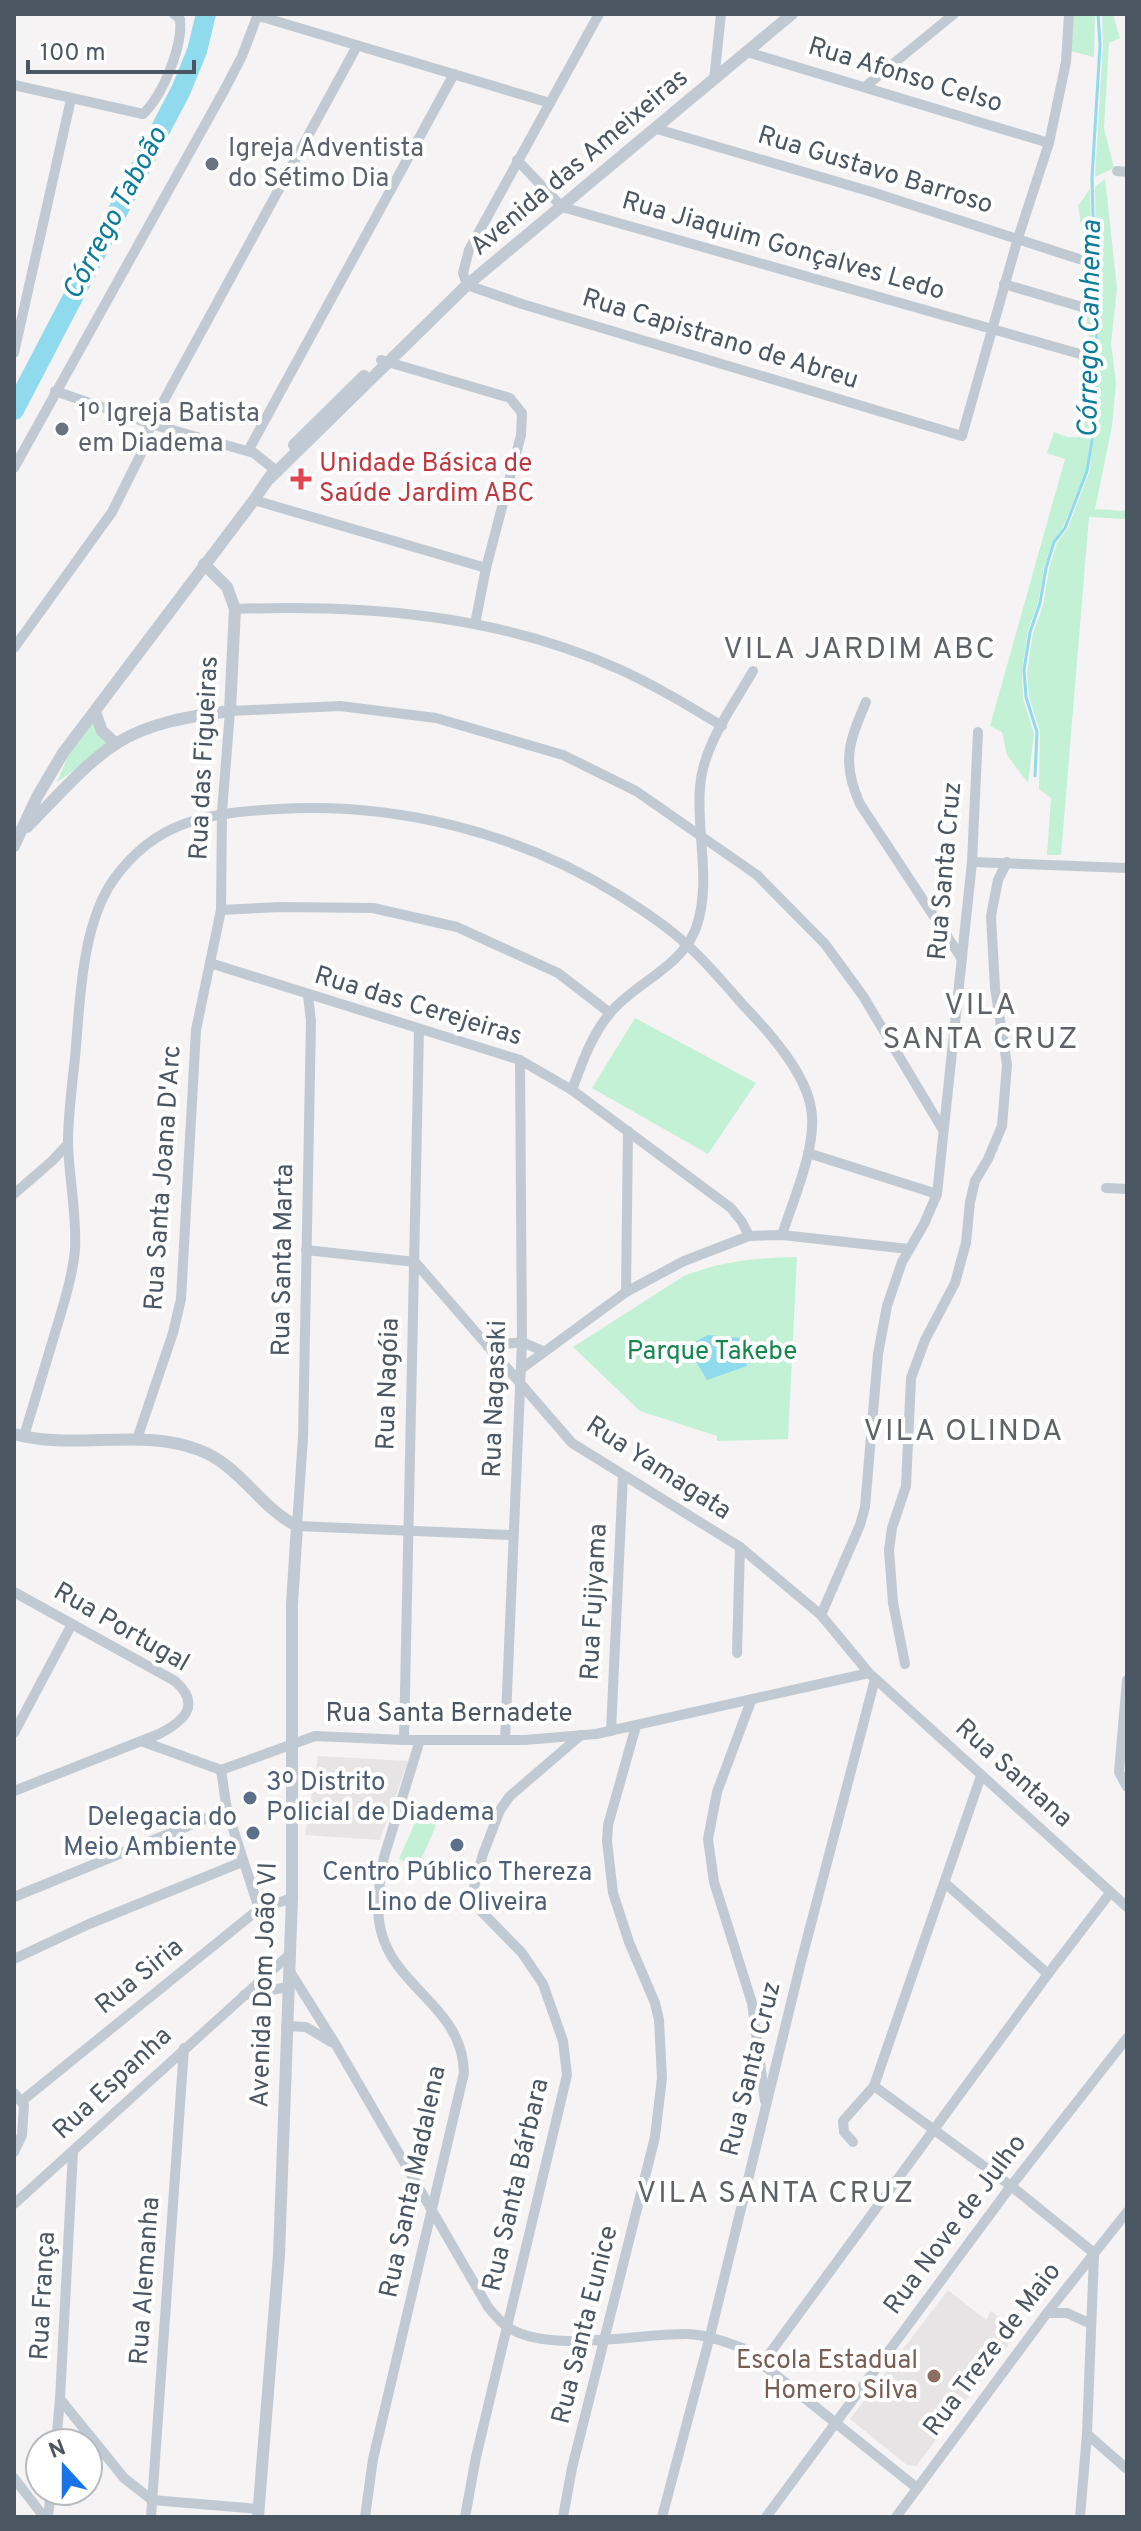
<svg xmlns="http://www.w3.org/2000/svg" width="1141" height="2531" viewBox="0 0 1141 2531" font-family="Overpass,sans-serif">
	<style>
		.education { fill: #e6e4e5 }
		.green { fill: #c3f1d5 }
		.water { fill: #90daee }
		.lines { fill: none; stroke-linecap: round; stroke-linejoin: round }
		.stream { stroke: #90daee; stroke-width: 3 }
		.river { stroke: #90daee; stroke-width: 20 }
		.minor { stroke: #c1cad2; stroke-width: 10 }
		.tertiary { stroke: #c1cad2; stroke-width: 12 }
		.worship-dot { fill: #6b7280; stroke: #fff; stroke-width: 3 }
		.health-dot { fill: #e0444e; stroke: #fff; stroke-width: 3 }
		.service-dot { fill: #5c6f8a; stroke: #fff; stroke-width: 3 }
		.education-dot { fill: #8d6e63; stroke: #fff; stroke-width: 3 }
		.labels { text-anchor: middle; dominant-baseline: central; stroke-width: 8; stroke-linejoin: round; paint-order: stroke }
		.street-label { font-size: 26px; fill: #4a5661; stroke: #fff }
		.worship-label { font-size: 26px; fill: #5b616d; stroke: #fff; text-anchor: start }
		.health-label { font-size: 26px; fill: #be3a42; stroke: #fff; text-anchor: start }
		.park-label { font-size: 26px; fill: #17864f; stroke: #fff }
		.service-label { font-size: 26px; fill: #4e5e75; stroke: #fff; text-anchor: start }
		.education-label { font-size: 26px; fill: #785e54; stroke: #fff; text-anchor: end }
		.water-label { font-size: 28px; font-style: italic; fill: #0c7c9b; stroke: #fff }
		.quarter-label { font-size: 30px; letter-spacing: 2px; fill: #5f6368; stroke: #fff }
	</style>
	<rect width="100%" height="100%" fill="#f5f3f3"/>
	<g class="education">
		<polygon points="318,1756 408,1761 380,1840 305,1835"/>
		<polygon points="948,2290 986,2320 991,2311 1018,2332 916,2466 907,2465 850,2419"/>
	</g>
	<g class="green">
		<polygon points="1074,14 1095,14 1094,57 1071,51"/>
		<polygon points="1102,14 1113,14 1120,38 1109,43 1104,128 1114,168 1095,177 1103,45"/>
		<polygon points="1105,179 1117,288 1111,343 1116,383 1112,426 1095,509 1127,511 1127,519 1089,517 1061,855 1047,855 1051,798 1039,789 1040,732 1029,696 1027,673 1033,633 1043,606 1049,569 1057,543 1068,528 1090,470 1098,367 1095,187"/>
		<polygon points="1090,189 1095,369 1091,435 1086,470 1063,527 1053,541 1044,567 1038,603 1028,630 1022,670 1023,698 1034,734 1028,783 1007,755 1002,732 990,726 1065,459 1047,453 1054,432 1067,437 1083,437 1091,365 1081,259 1083,236 1078,206"/>
		<polygon points="94,720 103,741 111,745 57,782 68,756"/>
		<polygon points="635,1018 756,1083 708,1154 592,1088"/>
		<path d="M797,1257L788,1439L717,1441V1436L640,1411L573,1347L684,1276C721,1261 757,1258 797,1257Z"/>
		<polygon points="417,1818 436,1825 418,1867 399,1859"/>
	</g>
	<polygon class="water" points="708,1335 742,1338 747,1366 707,1380 687,1346"/>
	<g class="lines">
		<polyline class="stream" points="1035,776 1037,732 1026,697 1024,670 1030,632 1040,603 1046,568 1054,542 1065,528 1087,471 1093,434 1097,368 1092,178 1100,45 1098,14"/>
		<polyline class="river" points="14,410 181,90 197,51 206,14"/>
		<g class="minor">
			<polyline points="599,14 469,250 463,273 467,285 522,304 962,436 1018,238 1049,143 1066,62 1069,14"/>
			<polyline points="259,16 550,103"/>
			<polyline points="747,52 1049,143"/>
			<polyline points="714,80 721,14"/>
			<path d="M14,85L143,114C163,95 183,46 180,19L174,14"/>
			<polyline points="866,86 954,14"/>
			<polyline points="657,129 872,192 1079,259"/>
			<polyline points="517,160 562,207 1087,356"/>
			<polyline points="1117,171 1127,172"/>
			<polyline points="1004,284 1082,307"/>
			<polyline points="14,353 71,99"/>
			<polyline points="381,360 510,398 522,413 521,435 486,568 475,624"/>
			<polyline points="55,391 151,424 254,453 278,472"/>
			<polyline points="248,451 454,74"/>
			<polyline points="14,468 226,87 242,56 258,14"/>
			<polyline points="254,500 486,568"/>
			<path d="M235,609C366,604 500,615 621,670C656,686 689,706 722,726"/>
			<polyline points="14,648 112,512 140,456 151,424 357,46"/>
			<path d="M866,702C849,742 841,762 860,804L962,959"/>
			<polyline points="972,862 1127,868"/>
			<polyline points="221,910 281,907 373,908 457,927 558,973 610,1013"/>
			<polyline points="210,963 520,1060 572,1090 731,1208 742,1222 749,1236"/>
			<polyline points="308,996 311,1021 303,1437 297,1526 512,1535"/>
			<path d="M572,1090C582,1063 591,1036 610,1013C636,982 681,968 696,928C712,883 696,833 700,787C703,745 733,706 753,671"/>
			<polyline points="808,1153 937,1194"/>
			<polyline points="1106,1188 1127,1189"/>
			<polyline points="14,1194 52,1161 68,1144"/>
			<polyline points="306,1250 415,1262 572,1443 740,1547 821,1615 869,1673 1127,1907"/>
			<polyline points="626,1292 628,1131"/>
			<polyline points="487,1346 522,1342 543,1351"/>
			<polyline points="521,1369 626,1292 684,1261 749,1236 782,1235 909,1249"/>
			<path d="M24,1436C34,1402 45,1367 55,1333C63,1306 72,1279 75,1250C77,1214 69,1179 68,1143C68,1114 72,1086 75,1058C80,1003 81,925 114,879C157,819 210,813 278,809C395,802 517,832 617,894C641,909 666,925 686,944C707,962 725,985 744,1006C769,1032 805,1072 811,1108C818,1145 793,1200 782,1235"/>
			<polyline points="137,1439 173,1333 181,1299 196,1030 221,910 222,812 230,711 340,706 436,718 563,755 636,791 757,875 825,944 863,996 943,1130"/>
			<path d="M14,1592L175,1681C202,1705 184,1721 159,1734L14,1791"/>
			<polyline points="821,1615 860,1525 865,1507 878,1354 887,1306 902,1262 924,1224 937,1194 972,862 978,732"/>
			<polyline points="737,1653 740,1547"/>
			<polyline points="905,1664 893,1603 889,1550 892,1528 906,1486 911,1378 925,1340 955,1283 966,1243 970,1202 975,1181 988,1159 1002,1126 1007,1065 995,988 991,916 998,880 1007,862"/>
			<polyline points="1127,1680 1119,1772 1127,1787"/>
			<polyline points="751,1701 717,1792 708,1839 714,1882 752,2003 765,2101"/>
			<polyline points="611,1731 623,1475"/>
			<polyline points="14,1733 72,1624"/>
			<polyline points="404,1740 419,1029"/>
			<polyline points="505,1740 522,1342 520,1060"/>
			<polyline points="141,1741 221,1770"/>
			<polyline points="221,1770 315,1736 404,1740 525,1740 596,1734 869,1673"/>
			<polyline points="221,1770 227,1810 259,1909"/>
			<polyline points="945,1883 1048,1974"/>
			<polyline points="14,1897 227,1810"/>
			<polyline points="14,1959 89,1924 242,1862"/>
			<path d="M289,1970L336,2045L488,2307C494,2314 501,2323 509,2328C552,2354 638,2333 688,2334C707,2335 724,2341 742,2348L917,2488"/>
			<polyline points="244,1995 288,1987"/>
			<polyline points="286,2026 306,2027 331,2042"/>
			<polyline points="874,2086 1011,2186 1094,2253"/>
			<polyline points="14,2093 24,2105 22,2135 14,2152"/>
			<polyline points="23,2100 259,1909 292,1898"/>
			<polyline points="853,2142 844,2132 843,2121 874,2086 981,1776"/>
			<polyline points="14,2204 289,1955"/>
			<polyline points="1047,2313 1067,2313 1091,2324"/>
			<polyline points="762,2364 1048,1974 1110,1893"/>
			<polyline points="60,2399 124,2478 152,2500 258,2509"/>
			<polyline points="1087,2434 1127,2469"/>
			<polyline points="56,2443 60,2399 73,2152"/>
			<polyline points="14,2478 44,2517"/>
			<polyline points="48,2517 51,2491"/>
			<polyline points="151,2517 184,2048"/>
			<path d="M365,2517L373,2459L464,2073C463,2007 395,1989 381,1931C375,1908 380,1879 384,1857L420,1740"/>
			<polyline points="465,2517 476,2457 567,2075 563,2041 543,1984 522,1953 480,1910 473,1891 483,1854 500,1810 510,1796 581,1735"/>
			<polyline points="563,2517 572,2468 655,2137 662,2078 659,2020 655,2003 629,1942 613,1893 607,1841 608,1825 636,1726"/>
			<polyline points="662,2517 710,2336 801,1962 875,1679"/>
			<polyline points="766,2517 1011,2186 1127,2038"/>
			<polyline points="896,2517 1047,2313 1127,2212"/>
			<polyline points="1080,2517 1087,2434 1094,2255"/>
		</g>
		<g class="tertiary">
			<polyline points="294,445 364,376"/>
			<polyline points="269,479 467,285 792,14"/>
			<polyline points="95,712 102,731 116,744"/>
			<path d="M27,827C55,799 83,765 117,743C151,722 192,716 230,711L235,609L227,587L204,564"/>
			<polyline points="14,846 37,797 63,753 254,500 271,475"/>
			<path d="M14,1434C74,1451 140,1427 199,1450C240,1465 259,1507 297,1526L292,1604V1898L279,2255L258,2517"/>
		</g>
	</g>
	<g class="worship-dot">
		<circle cx="212" cy="164" r="8"/>
		<circle cx="62" cy="429" r="8"/>
	</g>
	<path class="health-dot" d="M297 467h8v8h8v8h-8v8h-8v-8h-8v-8h8z"/>
	<g class="service-dot">
		<circle cx="250" cy="1798" r="8"/>
		<circle cx="253" cy="1833" r="8"/>
		<circle cx="457" cy="1845" r="8"/>
	</g>
	<circle class="education-dot" cx="934" cy="2376" r="8"/>
	<g class="labels">
		<g class="street-label">
			<text transform="translate(905 76) rotate(17)">Rua Afonso Celso</text>
			<text transform="translate(580 163) rotate(-40)">Avenida das Ameixeiras</text>
			<text transform="translate(875 171) rotate(17)">Rua Gustavo Barroso</text>
			<text transform="translate(783 247) rotate(16)">Rua Jiaquim Gonçalves Ledo</text>
			<text transform="translate(720 340) rotate(17)">Rua Capistrano de Abreu</text>
			<text transform="translate(205 758) rotate(-87)">Rua das Figueiras</text>
			<text transform="translate(946 871) rotate(-85)">Rua Santa Cruz</text>
			<text transform="translate(418 1007) rotate(17)">Rua das Cerejeiras</text>
			<text transform="translate(164 1178) rotate(-86)">Rua Santa Joana D'Arc</text>
			<text transform="translate(284 1260) rotate(-89)">Rua Santa Marta</text>
			<text transform="translate(389 1384) rotate(-88)">Rua Nagóia</text>
			<text transform="translate(496 1399) rotate(-88)">Rua Nagasaki</text>
			<text transform="translate(658 1469) rotate(33)">Rua Yamagata</text>
			<text transform="translate(595 1602) rotate(-87)">Rua Fujiyama</text>
			<text transform="translate(121 1628) rotate(30)">Rua Portugal</text>
			<text x="449" y="1714">Rua Santa Bernadete</text>
			<text transform="translate(1013 1774) rotate(42)">Rua Santana</text>
			<text transform="translate(140 1977) rotate(-39)">Rua Siria</text>
			<text transform="translate(265 1985) rotate(-88)">Avenida Dom João VI</text>
			<text transform="translate(752 2069) rotate(-76)">Rua Santa Cruz</text>
			<text transform="translate(113 2084) rotate(-43)">Rua Espanha</text>
			<text transform="translate(414 2182) rotate(-78)">Rua Santa Madalena</text>
			<text transform="translate(517 2185) rotate(-77)">Rua Santa Bárbara</text>
			<text transform="translate(956 2225) rotate(-53)">Rua Nove de Julho</text>
			<text transform="translate(146 2281) rotate(-86)">Rua Alemanha</text>
			<text transform="translate(44 2296) rotate(-87)">Rua França</text>
			<text transform="translate(586 2325) rotate(-76)">Rua Santa Eunice</text>
			<text transform="translate(993 2350) rotate(-53)">Rua Treze de Maio</text>
		</g>
		<g class="worship-label">
			<text x="228" y="149">Igreja Adventista<tspan x="228" dy="30">do Sétimo Dia</tspan></text>
			<text x="78" y="414">1º Igreja Batista<tspan x="78" dy="30">em Diadema</tspan></text>
		</g>
		<g class="health-label">
			<text x="319" y="464">Unidade Básica de<tspan x="319" dy="30">Saúde Jardim ABC</tspan></text>
		</g>
		<g class="park-label">
			<text x="712" y="1352">Parque Takebe</text>
		</g>
		<g class="service-label">
			<text x="266" y="1783">3º Distrito<tspan x="266" dy="30">Policial de Diadema</tspan></text>
			<text x="237" y="1818" text-anchor="end">Delegacia do<tspan x="237" dy="30">Meio Ambiente</tspan></text>
			<text x="457" y="1873" text-anchor="middle">Centro Público Thereza<tspan x="457" dy="30">Lino de Oliveira</tspan></text>
		</g>
		<g class="education-label">
			<text x="918" y="2361">Escola Estadual<tspan x="918" dy="30">Homero Silva</tspan></text>
		</g>
		<g class="water-label">
			<text transform="translate(116 214) rotate(-62)">Córrego Taboão</text>
			<text transform="translate(1091 329) rotate(-89)">Córrego Canhema</text>
		</g>
		<g class="quarter-label">
			<text x="860" y="650">VILA JARDIM ABC</text>
			<text x="981" y="1006">VILA<tspan x="981" dy="34">SANTA CRUZ</tspan></text>
			<text x="964" y="1432">VILA OLINDA</text>
			<text x="776" y="2194">VILA SANTA CRUZ</text>
		</g>
	</g>
	<rect width="1141" height="2531" fill="none" stroke="#4a5661" stroke-width="32"/>
	<g transform="translate(64 2467) rotate(339)"><circle r="38" fill="#ffffff" stroke="#b7bbc0" stroke-width="2"/>
	<path d="M0-6L14 30L0 20L-14 30Z" fill="#1a73e8"/>
	<text y="-12" font-size="22" font-weight="bold" text-anchor="middle" fill="#4a5661">N</text>
	</g>
	<path d="M28 60v12h166v-12" fill="none" stroke="#4a5661" stroke-width="4"/>
	<text x="40" y="60" font-size="24" fill="#4a5661" stroke="#ffffff" stroke-width="6" paint-order="stroke">100 m</text>
</svg>
